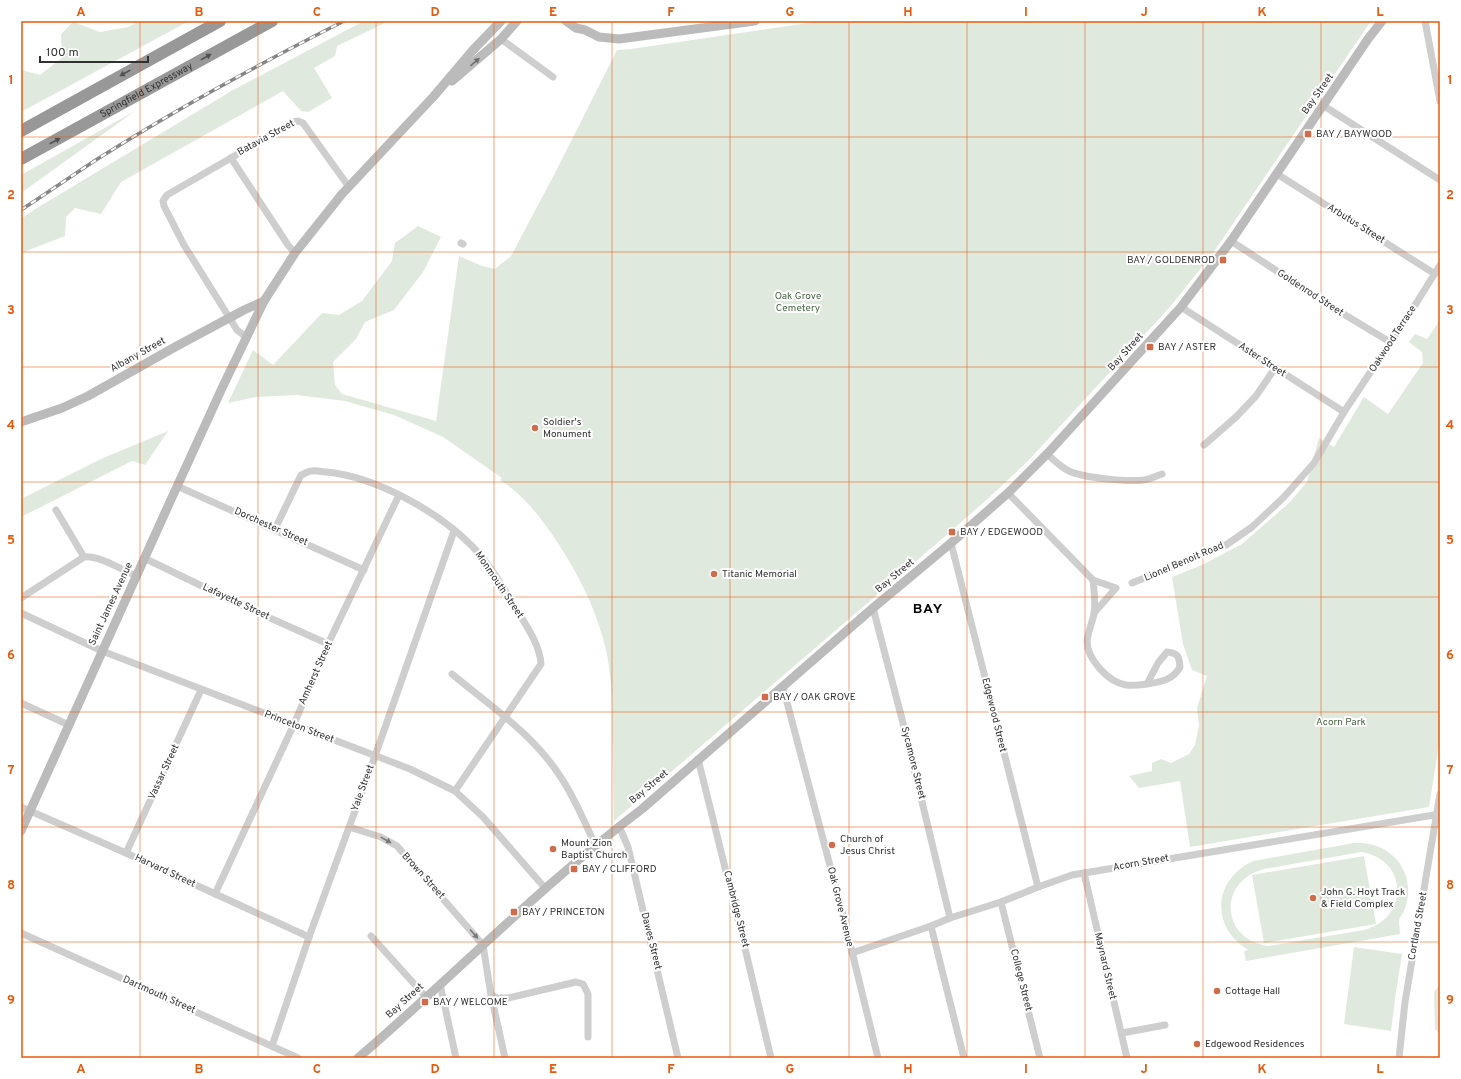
<svg xmlns="http://www.w3.org/2000/svg" width="1461" height="1079" viewBox="0 0 1461 1079" font-family="Overpass,sans-serif">
	<style>
		.green { fill: #e0e9de; fill-rule: evenodd }
		.lines { fill: none; stroke-linecap: round; stroke-linejoin: round }
		.street { stroke: #cecece; stroke-width: 7 }
		.secondary { stroke: #bbb; stroke-width: 9 }
		.highway { stroke: #989898; stroke-width: 12 }
		.rail-casing { stroke: #868686; stroke-width: 3.5 }
		.rail { stroke: #fff; stroke-width: 2; stroke-dasharray: 6; stroke-linecap: butt }
		.oneway { fill: #505050 }
		.oneway2 { fill: #6f6f6f }
		.oneway3 { fill: #787878 }
		.grid { fill: none; stroke: #e8590c; stroke-width: 1; stroke-opacity: 0.55 }
		.poi-dot { fill: #d06c4a; stroke: #fff; stroke-width: 1.5 }
		.labels { text-anchor: middle; dominant-baseline: central; stroke-width: 4; stroke-linejoin: round; paint-order: stroke }
		.street-label { font-size: 10px; fill: #313131; stroke: #fff }
		.poi-label { font-size: 10px; fill: #313131; stroke: #fff; text-anchor: start }
		.park-label { font-size: 10px; fill: #486743; stroke: #fff }
		.district-label { font-size: 14px; font-weight: bold; letter-spacing: 1px; fill: #000; stroke: #fff }
		.neatline { fill: none; stroke: #e8590c; stroke-width: 1.5 }
		.grid-label { font-size: 13px; text-anchor: middle; font-weight: bold; fill: #e8590c }
	</style>
	<rect width="100%" height="100%" fill="#fff"/>
	<g class="green">
		<polygon points="140,21 189,21 21,112 21,70 40,75 62,58 61,34 73,22 100,32 128,27"/>
		<polygon points="364,21 389,21 337,46 335,56 314,68 332,98 308,112 301,111 283,91 121,182 101,214 75,208 66,217 65,236 21,253 21,219 32,211 233,90"/>
		<path d="M822,21H1371L1213,253L1170,307L1027,462L993,494L950,532L614,821C613,791 613,760 612,730C612,705 612,680 607,655C599,615 580,576 557,542C542,519 524,495 500,480L502,478L443,437L394,415L345,401L297,395L256,397L228,403L253,350L273,365L322,313L339,315L362,301L392,261L395,243L418,226L441,237L423,272L394,310L365,322L356,339L333,362L335,385L342,394L436,421L459,256L482,266L495,269L511,256L555,173L617,50L631,49Z"/>
		<polygon points="135,111 21,193 21,175"/>
		<polygon points="1440,320 1440,739 1429,807 1190,847 1180,781 1139,788 1129,776 1152,771 1152,763 1161,759 1171,763 1189,754 1195,745 1199,726 1197,708 1207,676 1192,670 1183,644 1172,577 1202,565 1242,544 1289,503 1307,482 1319,438 1334,447 1364,397 1388,414 1423,363 1422,352 1409,342 1415,334 1427,339"/>
		<polygon points="168,431 145,465 132,461 21,517 21,499 101,459"/>
		<path d="M1354,843C1384,841 1411,863 1408,896C1407,901 1406,906 1404,911C1402,914 1399,918 1399,922C1399,926 1400,930 1400,934L1246,961L1244,951L1248,950C1210,927 1213,880 1253,861ZM1361,852C1408,859 1410,918 1364,930L1268,946C1220,939 1218,881 1264,869Z"/>
		<polygon points="1364,856 1376,924 1264,943 1252,875"/>
		<polygon points="1354,947 1402,954 1396,992 1391,1031 1344,1024"/>
		<polygon points="1440,985 1440,1034 1435,1029 1434,992"/>
	</g>
	<g class="lines">
		<g class="street">
			<polyline points="1425,21 1440,101"/>
			<polyline points="501,39 553,77"/>
			<polyline points="1324,106 1440,180"/>
			<polyline points="231,158 288,245 295,253"/>
			<polyline points="1277,174 1435,274"/>
			<polyline points="1231,241 1332,307 1390,342"/>
			<polyline points="461,243 463,244"/>
			<polyline points="1181,307 1344,412"/>
			<polyline points="246,337 237,330 184,245 164,206 163,201 167,195 293,122 298,121 303,123 349,187"/>
			<polyline points="1204,445 1236,417 1256,396 1275,368"/>
			<path d="M1047,454C1054,460 1061,467 1069,471C1084,478 1128,482 1144,480C1150,479 1156,476 1162,474"/>
			<polyline points="177,486 364,570"/>
			<polyline points="1008,493 1093,580 1116,588 1094,613"/>
			<polyline points="56,510 84,557"/>
			<path d="M275,529L301,475C304,474 308,471 312,471C317,470 323,472 327,472C376,477 437,511 471,545C490,564 504,589 518,612C528,628 540,646 541,664L455,791"/>
			<polyline points="951,543 1038,887"/>
			<polyline points="144,558 239,604 328,644"/>
			<path d="M1093,580C1094,591 1096,603 1094,614C1092,623 1088,632 1087,641C1087,659 1108,682 1126,685C1133,686 1140,685 1147,684L1158,663L1167,652C1178,653 1179,656 1180,667C1173,680 1161,682 1147,684"/>
			<polyline points="1132,583 1226,545 1252,527 1283,498 1314,463 1344,412 1417,302 1440,265"/>
			<path d="M21,598L84,557C98,555 123,570 136,576"/>
			<polyline points="873,608 903,723 950,918"/>
			<polyline points="21,613 102,651 410,769 455,791 483,817 545,888"/>
			<path d="M452,674C489,705 533,734 560,776C575,798 585,823 596,847"/>
			<polyline points="783,687 844,919 878,1058"/>
			<polyline points="21,703 69,725"/>
			<polyline points="698,759 744,944 771,1058"/>
			<polyline points="21,807 126,853 309,937"/>
			<polyline points="619,826 628,847 678,1058"/>
			<polyline points="349,827 381,837 397,846 483,945 491,995 505,1058"/>
			<polyline points="126,853 201,690"/>
			<polyline points="1084,873 1127,1058"/>
			<polyline points="215,894 294,724 328,644 399,495"/>
			<polyline points="1001,902 1040,1058"/>
			<polyline points="931,926 964,1058"/>
			<polyline points="21,933 298,1058"/>
			<polyline points="371,936 426,997"/>
			<polyline points="852,953 931,926 950,918 1001,902 1038,887 1072,875 1440,814"/>
			<polyline points="440,984 456,1058"/>
			<polyline points="491,995 497,998 508,998 576,982 583,984 588,994 588,1037"/>
			<polyline points="1122,1033 1165,1025"/>
			<polyline points="272,1046 309,937 375,756 454,531"/>
			<polyline points="1399,1058 1405,1002 1440,794"/>
		</g>
		<g class="secondary">
			<polyline points="566,21 576,28 585,30 599,37 619,39 755,21"/>
			<polyline points="452,81 501,39 517,21"/>
			<polyline points="21,422 62,408 88,396 175,347 244,310 264,301"/>
			<polyline points="21,831 169,504 223,386 264,301 295,253 342,194 434,96 473,50 501,21"/>
			<path d="M358,1058C454,976 541,885 642,809L873,608L951,543L1008,493L1047,454L1181,307L1231,241L1368,39L1382,21"/>
		</g>
		<g class="highway">
			<polyline points="21,131 220,21"/>
			<path id="s1" d="M21,159L272,21"/>
		</g>
		<g class="rail-casing">
			<path id="rail" d="M21,210C47,193 73,175 99,158C178,108 261,63 344,21"/>
		</g>
		<use href="#rail" class="rail"/>
	</g>
	<defs><path id="oneway-solid" d="M-6-.8H1V-3.2L6.5 0L1 3.2V.8H-6Z"/></defs>
	<g class="oneway">
		<use href="#oneway-solid" transform="translate(206 57) rotate(-29)"/>
		<use href="#oneway-solid" transform="translate(125 73) rotate(151)"/>
		<use href="#oneway-solid" transform="translate(55 141) rotate(-28)"/>
	</g>
	<use class="oneway2" href="#oneway-solid" transform="translate(475 62) rotate(-41)"/>
	<g class="oneway3">
		<use href="#oneway-solid" transform="translate(386 840) rotate(29)"/>
		<use href="#oneway-solid" transform="translate(474 934) rotate(49)"/>
	</g>
	<path class="grid" d="M140,21V1058M258,21V1058M376,21V1058M494,21V1058M612,21V1058M730,21V1058M849,21V1058M967,21V1058M1085,21V1058M1203,21V1058M1321,21V1058M21,137H1440M21,252H1440M21,367H1440M21,482H1440M21,597H1440M21,712H1440M21,827H1440M21,942H1440"/>
	<g class="poi-dot">
		<rect x="1304" y="130" width="8" height="8" rx="2"/>
		<rect x="1219" y="256" width="8" height="8" rx="2"/>
		<rect x="1146" y="343" width="8" height="8" rx="2"/>
		<circle cx="535" cy="428" r="4"/>
		<rect x="948" y="528" width="8" height="8" rx="2"/>
		<circle cx="714" cy="574" r="4"/>
		<rect x="761" y="693" width="8" height="8" rx="2"/>
		<circle cx="832" cy="845" r="4"/>
		<circle cx="553" cy="849" r="4"/>
		<rect x="570" y="865" width="8" height="8" rx="2"/>
		<circle cx="1313" cy="898" r="4"/>
		<rect x="510" y="908" width="8" height="8" rx="2"/>
		<circle cx="1217" cy="991" r="4"/>
		<rect x="421" y="998" width="8" height="8" rx="2"/>
		<circle cx="1197" cy="1044" r="4"/>
	</g>
	<g class="labels">
		<g class="street-label">
			<text stroke="none"><textPath href="#s1" startOffset="143">Springfield Expressway</textPath></text>
			<text transform="translate(1318 94) rotate(-55)">Bay Street</text>
			<text transform="translate(266 138) rotate(-29)">Batavia Street</text>
			<text transform="translate(1356 224) rotate(32)">Arbutus Street</text>
			<text transform="translate(1310 293) rotate(33)">Goldenrod Street</text>
			<text transform="translate(1393 339) rotate(-57)">Oakwood Terrace</text>
			<text transform="translate(1126 352) rotate(-48)">Bay Street</text>
			<text transform="translate(138 355) rotate(-29)">Albany Street</text>
			<text transform="translate(1262 360) rotate(33)">Aster Street</text>
			<text transform="translate(271 527) rotate(24)">Dorchester Street</text>
			<text transform="translate(1184 562) rotate(-23)">Lionel Benoit Road</text>
			<text transform="translate(895 576) rotate(-40)">Bay Street</text>
			<text transform="translate(499 585) rotate(56)">Monmouth Street</text>
			<text transform="translate(236 602) rotate(25)">Lafayette Street</text>
			<text transform="translate(111 604) rotate(-65)">Saint James Avenue</text>
			<text transform="translate(316 673) rotate(-66)">Amherst Street</text>
			<text transform="translate(994 715) rotate(76)">Edgewood Street</text>
			<text transform="translate(299 727) rotate(21)">Princeton Street</text>
			<text transform="translate(913 763) rotate(76)">Sycamore Street</text>
			<text transform="translate(164 772) rotate(-65)">Vassar Street</text>
			<text transform="translate(649 787) rotate(-40)">Bay Street</text>
			<text transform="translate(363 788) rotate(-70)">Yale Street</text>
			<text transform="translate(1141 863) rotate(-10)">Acorn Street</text>
			<text transform="translate(165 871) rotate(25)">Harvard Street</text>
			<text transform="translate(423 876) rotate(48)">Brown Street</text>
			<text transform="translate(840 907) rotate(76)">Oak Grove Avenue</text>
			<text transform="translate(736 909) rotate(76)">Cambridge Street</text>
			<text transform="translate(1418 926) rotate(-80)">Cortland Street</text>
			<text transform="translate(651 941) rotate(76)">Dawes Street</text>
			<text transform="translate(1105 966) rotate(77)">Maynard Street</text>
			<text transform="translate(1021 980) rotate(76)">College Street</text>
			<text transform="translate(159 995) rotate(24)">Dartmouth Street</text>
			<text transform="translate(405 1001) rotate(-42)">Bay Street</text>
		</g>
		<g class="poi-label">
			<text x="1316" y="134">BAY / BAYWOOD</text>
			<text x="1215" y="260" text-anchor="end">BAY / GOLDENROD</text>
			<text x="1158" y="347">BAY / ASTER</text>
			<text x="543" y="422">Soldier's<tspan x="543" dy="12">Monument</tspan></text>
			<text x="960" y="532">BAY / EDGEWOOD</text>
			<text x="722" y="574">Titanic Memorial</text>
			<text x="773" y="697">BAY / OAK GROVE</text>
			<text x="840" y="839">Church of<tspan x="840" dy="12">Jesus Christ</tspan></text>
			<text x="561" y="843">Mount Zion<tspan x="561" dy="12">Baptist Church</tspan></text>
			<text x="582" y="869">BAY / CLIFFORD</text>
			<text x="1321" y="892">John G. Hoyt Track<tspan x="1321" dy="12">&amp; Field Complex</tspan></text>
			<text x="522" y="912">BAY / PRINCETON</text>
			<text x="1225" y="991">Cottage Hall</text>
			<text x="433" y="1002">BAY / WELCOME</text>
			<text x="1205" y="1044">Edgewood Residences</text>
		</g>
		<g class="park-label">
			<text x="798" y="296">Oak Grove<tspan x="798" dy="12">Cemetery</tspan></text>
			<text x="1341" y="722">Acorn Park</text>
		</g>
		<g class="district-label">
			<text x="928" y="609">BAY</text>
		</g>
	</g>
	<rect width="1461" height="1079" fill="none" stroke="#ffffff" stroke-width="44"/>
	<path d="M40 56v6h108v-6" fill="none" stroke="#313131" stroke-width="2"/>
	<text x="46" y="56" font-size="12" fill="#313131" stroke="#ffffff" stroke-width="3" paint-order="stroke">100 m</text>
	<rect x="22" y="22" width="1417" height="1035" class="neatline"/>
	<g class="grid-label">
		<text x="81" y="16">A</text>
		<text x="199" y="16">B</text>
		<text x="317" y="16">C</text>
		<text x="435" y="16">D</text>
		<text x="553" y="16">E</text>
		<text x="671" y="16">F</text>
		<text x="790" y="16">G</text>
		<text x="908" y="16">H</text>
		<text x="1026" y="16">I</text>
		<text x="1144" y="16">J</text>
		<text x="1262" y="16">K</text>
		<text x="1380" y="16">L</text>
		<text x="11" y="84">1</text>
		<text x="1450" y="84">1</text>
		<text x="11" y="199">2</text>
		<text x="1450" y="199">2</text>
		<text x="11" y="314">3</text>
		<text x="1450" y="314">3</text>
		<text x="11" y="429">4</text>
		<text x="1450" y="429">4</text>
		<text x="11" y="544">5</text>
		<text x="1450" y="544">5</text>
		<text x="11" y="659">6</text>
		<text x="1450" y="659">6</text>
		<text x="11" y="774">7</text>
		<text x="1450" y="774">7</text>
		<text x="11" y="889">8</text>
		<text x="1450" y="889">8</text>
		<text x="11" y="1004">9</text>
		<text x="1450" y="1004">9</text>
		<text x="81" y="1073">A</text>
		<text x="199" y="1073">B</text>
		<text x="317" y="1073">C</text>
		<text x="435" y="1073">D</text>
		<text x="553" y="1073">E</text>
		<text x="671" y="1073">F</text>
		<text x="790" y="1073">G</text>
		<text x="908" y="1073">H</text>
		<text x="1026" y="1073">I</text>
		<text x="1144" y="1073">J</text>
		<text x="1262" y="1073">K</text>
		<text x="1380" y="1073">L</text>
	</g>
</svg>
